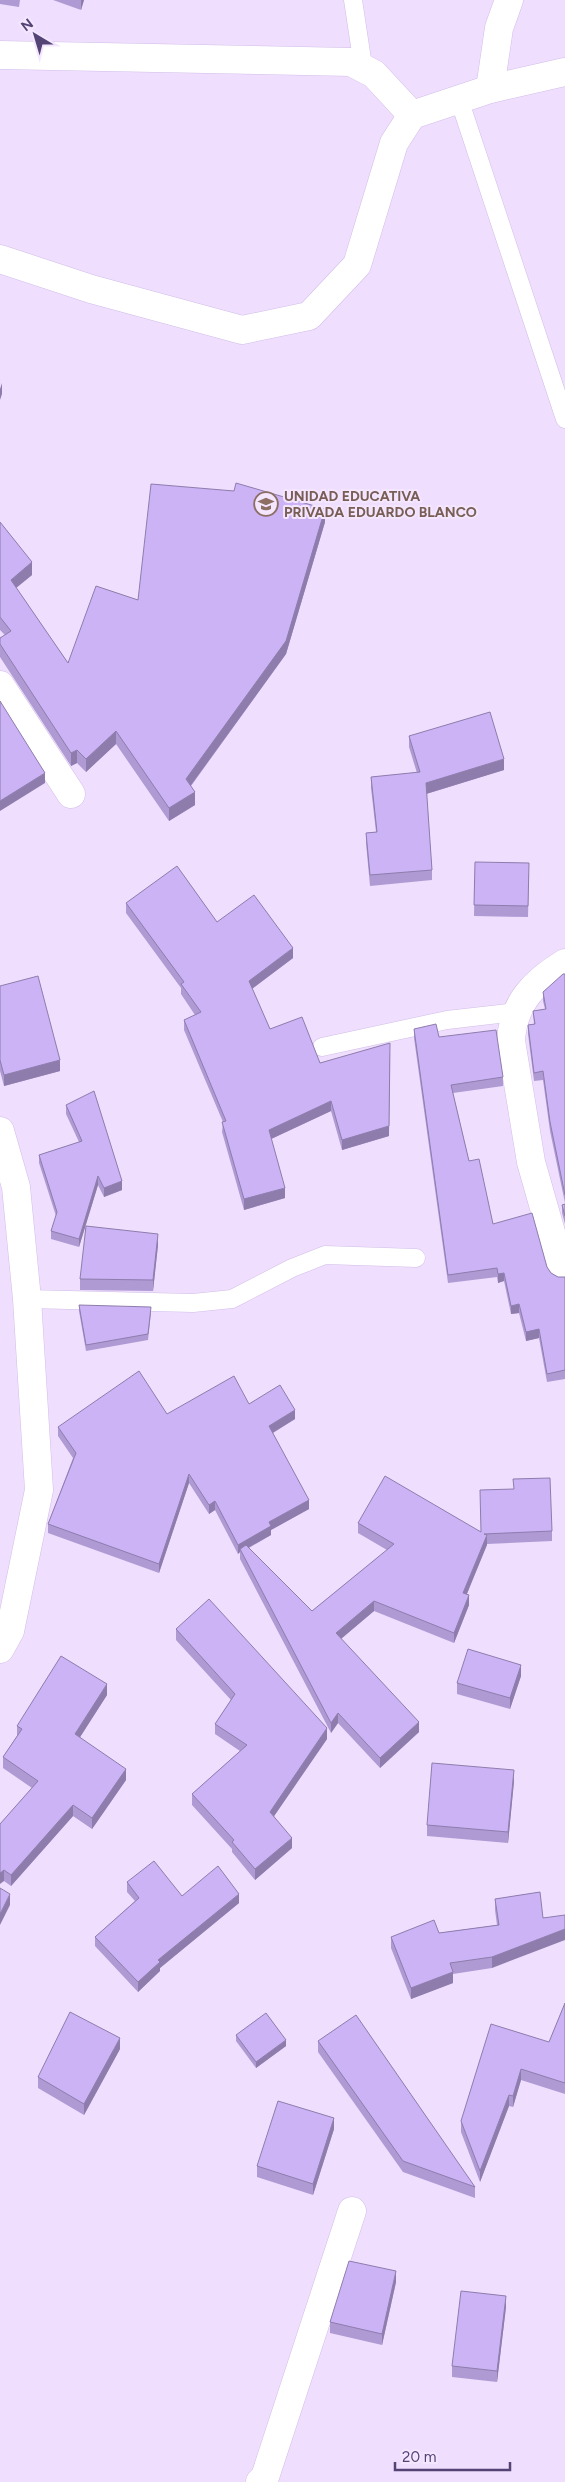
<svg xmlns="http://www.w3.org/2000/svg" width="565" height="2482" viewBox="0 0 565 2482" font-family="Figtree,sans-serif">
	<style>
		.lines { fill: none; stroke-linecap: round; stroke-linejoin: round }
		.service-casing { stroke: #d0bee8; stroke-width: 19 }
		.minor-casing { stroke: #d0bee8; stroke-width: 29 }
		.service { stroke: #fff; stroke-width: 18 }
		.minor { stroke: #fff; stroke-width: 28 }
		.wall { fill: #af9ad4 }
		.shaded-wall { fill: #8e7dac }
		.building { fill: #cbb3f6; stroke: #8e7dac }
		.labels { text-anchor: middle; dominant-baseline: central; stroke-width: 4; stroke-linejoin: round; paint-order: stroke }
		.education-label { font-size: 14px; font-weight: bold; fill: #785e54; stroke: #f4e6ff; text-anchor: start }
	</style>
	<rect width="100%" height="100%" fill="#f0defe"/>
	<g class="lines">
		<g class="service-casing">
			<g id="service">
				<polyline points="353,0 363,66"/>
				<polyline points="459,99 565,419"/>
				<polyline points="322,1047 447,1020 516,1012"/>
				<polyline points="27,1299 193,1303 232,1299 292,1268 325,1255 416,1258"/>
			</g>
		</g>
		<g class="minor-casing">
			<g id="minor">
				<polyline points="0,55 351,62 374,74 412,115"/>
				<polyline points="490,89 499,28 509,0"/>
				<polyline points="0,259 91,289 242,330 309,316 357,265 394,143 412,115 490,89 565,72"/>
				<polyline points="0,685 71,794"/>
				<polyline points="0,1131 16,1187 27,1299 39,1490 10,1631 0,1649"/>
				<path d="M562,1271L531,1162L511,1041C513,1003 534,982 565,963"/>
				<polyline points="260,2482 265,2477 352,2211"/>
			</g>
		</g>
		<use href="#service" class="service"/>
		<use href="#minor" class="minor"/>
	</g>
	<g class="wall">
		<polygon points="0,0 20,0 19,7 0,4"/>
		<polygon points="53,0 84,0 81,10"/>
		<polygon points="0,522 32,575 16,588 68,663 138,600 325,522 286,654 191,786 195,805 169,821 116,744 86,772 77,763 71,766 0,657 0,638 5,635 0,630"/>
		<polygon points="409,736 504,770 426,794 432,870 432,880 370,886 366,843 366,833 376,832 371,788 371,777 417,773 409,747"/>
		<polygon points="475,862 529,874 528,917 474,916"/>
		<polygon points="126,903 217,922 293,958 252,989 270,1029 320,1063 389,1136 342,1150 331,1111 271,1139 285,1198 244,1210 222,1132 223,1122 184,1030 184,1020 195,1015 181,994 181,988 126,913"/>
		<polygon points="565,974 565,1203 550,1131 543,1080 534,1081 528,1034 528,1025 534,1024 533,1011 545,1009 543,1001 543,992"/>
		<polygon points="0,986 60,1071 4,1086 0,1071"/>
		<polygon points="414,1029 439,1037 503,1077 503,1086 453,1093 469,1161 493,1224 547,1267 551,1273 558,1277 565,1277 565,1379 547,1382 539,1338 526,1341 519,1313 511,1314 504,1281 498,1283 497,1277 448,1283 414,1038"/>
		<polygon points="66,1105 122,1190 104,1197 98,1185 79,1247 51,1239 51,1231 56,1216 39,1163 39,1155 79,1142 66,1114"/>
		<polygon points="565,1204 565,1224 562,1213 562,1205"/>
		<polygon points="158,1245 153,1291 80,1290 80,1279"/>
		<polygon points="79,1305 151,1313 148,1340 86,1351 79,1311"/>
		<polygon points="249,1404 295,1419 273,1433 309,1509 271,1530 271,1535 249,1548 312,1611 387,1550 358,1533 358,1523 481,1532 552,1531 552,1541 487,1544 467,1594 469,1605 454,1643 374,1611 341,1639 419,1732 380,1768 338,1723 331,1733 240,1559 240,1552 238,1554 215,1510 209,1514 189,1483 159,1573 48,1533 48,1524 73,1458 58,1436 58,1427 167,1414"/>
		<polygon points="176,1629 327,1739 274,1816 292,1848 255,1880 232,1852 232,1849 192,1805 192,1794 240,1751 215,1734 215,1724 231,1700 176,1640"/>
		<polygon points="521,1676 510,1709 457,1694 457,1683"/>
		<polygon points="107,1695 80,1737 126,1780 92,1829 73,1816 11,1886 4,1881 0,1824 32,1788 3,1768 3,1757 17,1736 17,1726"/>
		<polygon points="514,1781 508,1843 427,1836 427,1825"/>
		<polygon points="127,1882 182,1896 239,1903 160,1968 160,1971 138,1992 95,1946 95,1937 135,1901 127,1892"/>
		<polygon points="540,1892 492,1968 453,1974 453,1983 411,1999 391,1948 391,1937 439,1933 497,1925 495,1910 495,1899"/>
		<polygon points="565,2003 565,2094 521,2080 513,2107 509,2106 480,2182 461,2132 461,2121 549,2042"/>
		<polygon points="236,2035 286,2046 256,2068 236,2041"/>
		<polygon points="318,2041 475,2187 475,2198 403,2172 318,2052"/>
		<polygon points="120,2049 84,2115 38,2088 38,2077"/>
		<polygon points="334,2129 313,2195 257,2177 257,2166"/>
		<polygon points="396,2282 382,2345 330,2333 330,2322"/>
		<polygon points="506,2307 497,2382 452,2377 452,2366"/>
	</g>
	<g class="shaded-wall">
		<polygon points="81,0 84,0 81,10"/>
		<polygon points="2,383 2,394 0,400 0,389"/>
		<polygon points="325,509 325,522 286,654 186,792 186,779"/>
		<polygon points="32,562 32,575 11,592 11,580"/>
		<polygon points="116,731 116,744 86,772 86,759"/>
		<polygon points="77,750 77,763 71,766 71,753"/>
		<polygon points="504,759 504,770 426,794 426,783"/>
		<polygon points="45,773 45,783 0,811 0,801"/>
		<polygon points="195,792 195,805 169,821 169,808"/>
		<polygon points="293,948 293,958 249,991 249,981"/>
		<polygon points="390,1053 389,1136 342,1150 342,1140"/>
		<polygon points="60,1060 60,1071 4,1086 4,1075"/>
		<polygon points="331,1101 331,1111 269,1140 269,1130"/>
		<polygon points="98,1176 98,1185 79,1247 79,1239"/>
		<polygon points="122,1181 122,1190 104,1197 104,1188"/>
		<polygon points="285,1188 285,1198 244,1210 244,1199"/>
		<polygon points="158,1234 158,1245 153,1291 153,1280"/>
		<polygon points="504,1273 504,1281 498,1283 498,1274"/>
		<polygon points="519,1304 519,1313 511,1314 511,1306"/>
		<polygon points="539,1329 539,1338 526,1341 526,1332"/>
		<polygon points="295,1410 295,1419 269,1435 269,1426"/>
		<polygon points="189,1474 189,1483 159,1573 159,1564"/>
		<polygon points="309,1500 309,1509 271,1530 271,1535 242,1551 240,1549 240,1552 238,1554 238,1545 269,1522"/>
		<polygon points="215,1501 215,1510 209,1514 209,1505"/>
		<polygon points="487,1535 487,1545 463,1603 463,1593"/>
		<polygon points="469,1595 469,1605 454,1643 454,1633"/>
		<polygon points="374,1601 374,1611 336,1643 336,1633"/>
		<polygon points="521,1665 521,1676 510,1709 510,1698"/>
		<polygon points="107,1684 107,1695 75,1745 75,1734"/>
		<polygon points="338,1713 338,1723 331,1733 331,1723"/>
		<polygon points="419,1722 419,1732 380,1768 380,1758"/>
		<polygon points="327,1728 327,1739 270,1822 270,1812"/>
		<polygon points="126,1769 126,1780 92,1829 92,1818"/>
		<polygon points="514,1770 514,1781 508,1843 508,1832"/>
		<polygon points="73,1805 73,1816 11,1886 11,1875"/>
		<polygon points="292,1838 292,1848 255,1880 255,1869"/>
		<polygon points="4,1870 4,1881 0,1884 0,1873"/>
		<polygon points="10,1894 10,1905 0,1925 0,1914"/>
		<polygon points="239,1894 239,1903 160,1968 160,1971 138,1992 138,1982 158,1960"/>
		<polygon points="565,1929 565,1940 492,1968 492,1957"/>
		<polygon points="453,1972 453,1983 411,1999 411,1988"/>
		<polygon points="120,2038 120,2049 84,2115 84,2104"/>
		<polygon points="286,2040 286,2046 256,2068 256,2062"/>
		<polygon points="521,2069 521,2080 513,2107 513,2096"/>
		<polygon points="509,2095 509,2106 480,2182 480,2171"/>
		<polygon points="334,2118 334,2129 313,2195 313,2184"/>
		<polygon points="396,2271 396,2282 382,2345 382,2334"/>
		<polygon points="506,2296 506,2307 497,2382 497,2371"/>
	</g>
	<g class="building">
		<polygon points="236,483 325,509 286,641 186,779 195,792 169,808 116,731 86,759 77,750 71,753 0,644 0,638 11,631 0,617 0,522 32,562 11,580 68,663 96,586 138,600 151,484 234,491"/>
		<polygon points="0,701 45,773 0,801"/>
		<polygon points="490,712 504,759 426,783 432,870 370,875 366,833 377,832 371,777 420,772 409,736"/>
		<polygon points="475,862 529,863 528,906 474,905"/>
		<polygon points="177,866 217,922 254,895 293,948 249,981 270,1029 302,1017 320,1063 390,1043 389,1126 342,1140 331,1101 269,1130 285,1188 244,1199 222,1122 226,1121 184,1020 201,1012 181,984 184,982 126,903"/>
		<polygon points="563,974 565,974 565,1195 550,1122 543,1071 534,1073 528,1025 535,1024 533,1011 546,1009 543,992"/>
		<polygon points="38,976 60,1060 4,1075 0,1060 0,986"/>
		<polygon points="436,1024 439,1037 496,1030 503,1077 451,1085 469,1161 479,1159 493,1224 532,1213 547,1267 551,1273 558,1277 565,1277 565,1370 547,1374 539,1329 526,1332 519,1304 511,1306 504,1273 498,1274 497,1268 448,1275 414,1029"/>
		<polygon points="94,1091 122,1181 104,1188 98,1176 79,1239 51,1231 57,1212 39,1155 82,1141 66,1105"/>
		<polygon points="565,1204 565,1216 562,1205"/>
		<polygon points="86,1226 158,1234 153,1280 80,1279"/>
		<polygon points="79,1305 151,1307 148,1334 86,1345"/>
		<polygon points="139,1371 167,1414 234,1376 249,1404 280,1385 295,1410 269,1426 309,1500 269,1522 271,1526 238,1545 215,1501 209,1505 189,1474 159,1564 48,1524 76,1453 58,1427"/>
		<polygon points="385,1476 481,1532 480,1490 514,1489 513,1479 550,1478 552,1531 484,1534 487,1535 463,1593 469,1595 454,1633 374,1601 336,1633 419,1722 380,1758 338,1713 331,1723 240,1549 246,1545 312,1611 394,1544 358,1523"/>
		<polygon points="209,1599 327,1728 270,1812 292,1838 255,1869 232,1842 234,1840 192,1794 247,1745 215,1724 235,1694 176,1629"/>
		<polygon points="468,1649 521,1665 510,1698 457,1683"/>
		<polygon points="61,1656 107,1684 75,1734 126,1769 92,1818 73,1805 11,1875 4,1870 0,1873 0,1824 38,1781 3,1757 22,1729 17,1726"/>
		<polygon points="432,1763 514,1770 508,1832 427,1825"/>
		<polygon points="154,1861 182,1896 218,1866 239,1894 158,1960 160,1962 138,1982 95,1937 139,1898 127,1882"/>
		<polygon points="0,1888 10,1894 0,1914"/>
		<polygon points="540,1892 543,1918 565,1915 565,1929 492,1957 450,1963 453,1972 411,1988 391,1937 434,1920 439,1933 499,1925 495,1899"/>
		<polygon points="565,2003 565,2083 521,2069 513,2096 509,2095 480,2171 461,2121 491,2024 549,2042"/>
		<polygon points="70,2012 120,2038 84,2104 38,2077"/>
		<polygon points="266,2013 286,2040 256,2062 236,2035"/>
		<polygon points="356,2015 475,2187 403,2161 318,2041"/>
		<polygon points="278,2101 334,2118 313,2184 257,2166"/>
		<polygon points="349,2261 396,2271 382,2334 330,2322"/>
		<polygon points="461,2291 506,2296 497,2371 452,2366"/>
	</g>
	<defs>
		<g id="school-ring" transform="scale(1.25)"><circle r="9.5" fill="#f4e6ff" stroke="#8d6e63" stroke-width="1.5"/><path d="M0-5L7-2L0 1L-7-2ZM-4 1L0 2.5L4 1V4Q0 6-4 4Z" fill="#8d6e63"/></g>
	</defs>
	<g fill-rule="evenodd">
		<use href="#school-ring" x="266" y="504"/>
	</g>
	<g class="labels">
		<g class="education-label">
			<text x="284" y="496">UNIDAD EDUCATIVA<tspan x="284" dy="16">PRIVADA EDUARDO BLANCO</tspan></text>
		</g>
	</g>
	<g transform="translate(35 35) rotate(322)" stroke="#f4e6ff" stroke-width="4" paint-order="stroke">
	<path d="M0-4L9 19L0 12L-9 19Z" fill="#544476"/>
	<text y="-8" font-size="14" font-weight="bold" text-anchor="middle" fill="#544476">N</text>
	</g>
	<path d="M395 2462v8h115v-8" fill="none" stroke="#544476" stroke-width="2.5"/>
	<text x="402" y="2462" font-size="15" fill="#544476" stroke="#f4e6ff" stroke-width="4" paint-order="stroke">20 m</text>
</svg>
